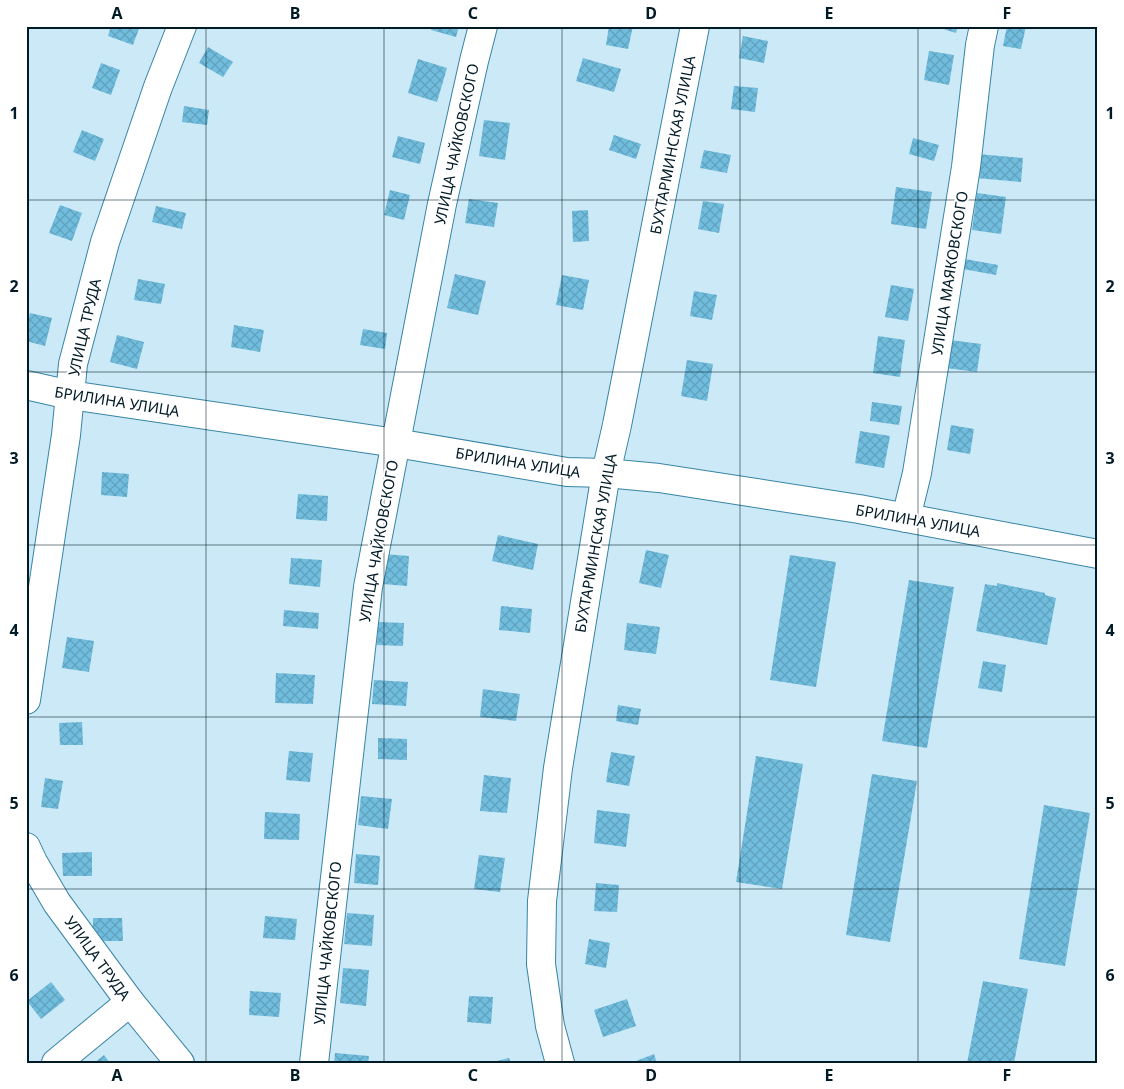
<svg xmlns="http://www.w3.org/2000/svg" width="1124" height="1089" viewBox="0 0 1124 1089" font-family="'Noto Sans',sans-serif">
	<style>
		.building { fill: url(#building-cross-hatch) }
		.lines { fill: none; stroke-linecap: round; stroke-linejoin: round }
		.minor-casing { stroke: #3785a4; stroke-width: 30 }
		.minor { stroke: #fff; stroke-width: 28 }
		.grid { fill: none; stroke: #001a26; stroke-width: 1; stroke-opacity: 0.55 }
		.labels { text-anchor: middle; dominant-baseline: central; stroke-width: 4; stroke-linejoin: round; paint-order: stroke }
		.street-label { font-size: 15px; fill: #001a26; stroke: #fff }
		.neatline { fill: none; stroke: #001a26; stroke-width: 2 }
		.grid-label { font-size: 16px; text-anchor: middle; font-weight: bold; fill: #001a26 }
	</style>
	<defs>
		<pattern id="building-cross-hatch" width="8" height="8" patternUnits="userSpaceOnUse" patternTransform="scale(1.25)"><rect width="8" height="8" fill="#71bdde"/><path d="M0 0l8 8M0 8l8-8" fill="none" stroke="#60a2be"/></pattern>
	</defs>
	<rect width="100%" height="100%" fill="#cce9f7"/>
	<g class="building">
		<polygon points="111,26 140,26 133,45 108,36"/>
		<polygon points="432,26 459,26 456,37 431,30"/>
		<polygon points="609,26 633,26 628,49 606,45"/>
		<polygon points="934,26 958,26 956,33"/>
		<polygon points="1007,26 1026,26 1021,49 1003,46"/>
		<polygon points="743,36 768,41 764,63 739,58"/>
		<polygon points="208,47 233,62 223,77 199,63"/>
		<polygon points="929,51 954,55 949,85 924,80"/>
		<polygon points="583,58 621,69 614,92 576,81"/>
		<polygon points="418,59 447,68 437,102 408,93"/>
		<polygon points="101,63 120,70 111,95 92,88"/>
		<polygon points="734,86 758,88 755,112 731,109"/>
		<polygon points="184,106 209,110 207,125 182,122"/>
		<polygon points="484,120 510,123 505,160 479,156"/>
		<polygon points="82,130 104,139 95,161 73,152"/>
		<polygon points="614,135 641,144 636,159 609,150"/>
		<polygon points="398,136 425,143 420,164 392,157"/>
		<polygon points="913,138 939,145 934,161 909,154"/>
		<polygon points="704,150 731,155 727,173 700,168"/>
		<polygon points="977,154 1023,158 1021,182 976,178"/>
		<polygon points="896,187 932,192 926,229 891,224"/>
		<polygon points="390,190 410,195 404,220 384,215"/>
		<polygon points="977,193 1006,197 1001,234 972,230"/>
		<polygon points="469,199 498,203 494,227 465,223"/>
		<polygon points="703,201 724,204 719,233 698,229"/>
		<polygon points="60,205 82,213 72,241 49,233"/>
		<polygon points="156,206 186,213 182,229 152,222"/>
		<polygon points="588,210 589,241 573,242 572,211"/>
		<polygon points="965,259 998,265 996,275 963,269"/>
		<polygon points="455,274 486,281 478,315 447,308"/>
		<polygon points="562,275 589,280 583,310 556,305"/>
		<polygon points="138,279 165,284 161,304 134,300"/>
		<polygon points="891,285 914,289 908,321 885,317"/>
		<polygon points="694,291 717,295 712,320 690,316"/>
		<polygon points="30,313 52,318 45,346 26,341 26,328"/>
		<polygon points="234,325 264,330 260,352 231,347"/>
		<polygon points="363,329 387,333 385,349 360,345"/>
		<polygon points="117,335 144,342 137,369 110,362"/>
		<polygon points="878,336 905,340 900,377 873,373"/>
		<polygon points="950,340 981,344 977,372 946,368"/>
		<polygon points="687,360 713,364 707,401 681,396"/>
		<polygon points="872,402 902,406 899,425 870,421"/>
		<polygon points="951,425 974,429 970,454 947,450"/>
		<polygon points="860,431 890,436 884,468 855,463"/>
		<polygon points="102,472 129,474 127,497 101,495"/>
		<polygon points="298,494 328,496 327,521 296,519"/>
		<polygon points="498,535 538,544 533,570 492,561"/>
		<polygon points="646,550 669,555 661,588 639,583"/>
		<polygon points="384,554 409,556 407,586 382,584"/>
		<polygon points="790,555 836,562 816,687 770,680"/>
		<polygon points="291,558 322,560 320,587 289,584"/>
		<polygon points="909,580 954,587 927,748 882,741"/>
		<polygon points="997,583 1045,593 1045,595 1056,598 1047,645 976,631 985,584 997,586"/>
		<polygon points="501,606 532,609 530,633 499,630"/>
		<polygon points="284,610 319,613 318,629 283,626"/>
		<polygon points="378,622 404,623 403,646 377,645"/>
		<polygon points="627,623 660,627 656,654 624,650"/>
		<polygon points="67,637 94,641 89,672 62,668"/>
		<polygon points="983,661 1006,665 1002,692 978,688"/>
		<polygon points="276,673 315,675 313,704 275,703"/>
		<polygon points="374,680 408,682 406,706 372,704"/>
		<polygon points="483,689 520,694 516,721 480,717"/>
		<polygon points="618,705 641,709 638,725 616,721"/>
		<polygon points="82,722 83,745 60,745 59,723"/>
		<polygon points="378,738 407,739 407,760 378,759"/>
		<polygon points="289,751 313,753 310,782 286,780"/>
		<polygon points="611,752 635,756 629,786 606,782"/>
		<polygon points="756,756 803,764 782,889 736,882"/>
		<polygon points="872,774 917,781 890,942 846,935"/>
		<polygon points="484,775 511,778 507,813 480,811"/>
		<polygon points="45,778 63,781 58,809 41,807"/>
		<polygon points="361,796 392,799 388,829 358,825"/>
		<polygon points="1044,805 1090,813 1065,966 1019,959"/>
		<polygon points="597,810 630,814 626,847 594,843"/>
		<polygon points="265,812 300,814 299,840 264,839"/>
		<polygon points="92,852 92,876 63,876 62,853"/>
		<polygon points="356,854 380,856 378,885 354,883"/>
		<polygon points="479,855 505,858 500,892 474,889"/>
		<polygon points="596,883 619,885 617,912 594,911"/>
		<polygon points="347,913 374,915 372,946 344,944"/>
		<polygon points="265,916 297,919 295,940 263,938"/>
		<polygon points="93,918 122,918 123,941 93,941"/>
		<polygon points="589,939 610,943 606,968 585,964"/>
		<polygon points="343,968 369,970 366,1006 340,1003"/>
		<polygon points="983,981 1028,989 1014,1063 967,1063"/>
		<polygon points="51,982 65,1000 41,1019 27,1001"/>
		<polygon points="250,991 281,993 279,1017 249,1015"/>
		<polygon points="469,996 493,997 491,1024 467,1022"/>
		<polygon points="627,999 636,1026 603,1037 594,1010"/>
		<polygon points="335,1053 369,1056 368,1063 334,1063"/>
		<polygon points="654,1054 657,1063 631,1063"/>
		<polygon points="104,1055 110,1063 94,1063"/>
		<polygon points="509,1058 511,1063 494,1063 493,1062"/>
	</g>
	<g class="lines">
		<g class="minor-casing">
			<g id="minor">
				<polyline points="26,385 70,395 396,443 567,472 606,473 659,478 859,509 1098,554"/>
				<polyline points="906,518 917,473 966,167 980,45 984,26"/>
				<polyline points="26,700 66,435 73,364 105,242 158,87 182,26"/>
				<polyline points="26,847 33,862 57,903 130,1002 180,1063"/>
				<polyline points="56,1063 130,1002"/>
				<polyline points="314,1063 368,587 442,204 474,61 483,26"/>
				<polyline points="560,1063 550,1026 541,964 542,901 558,768 606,473 617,425 695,26"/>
			</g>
		</g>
		<use href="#minor" class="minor"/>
	</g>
	<path class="grid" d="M206,26V1063M384,26V1063M562,26V1063M740,26V1063M918,26V1063M26,200H1098M26,372H1098M26,545H1098M26,717H1098M26,889H1098"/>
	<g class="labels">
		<g class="street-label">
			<text transform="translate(456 144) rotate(-78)">УЛИЦА ЧАЙКОВСКОГО</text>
			<text transform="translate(672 145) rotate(-79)">БУХТАРМИНСКАЯ УЛИЦА</text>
			<text transform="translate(949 273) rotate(-81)">УЛИЦА МАЯКОВСКОГО</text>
			<text transform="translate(84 327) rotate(-77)">УЛИЦА ТРУДА</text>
			<text transform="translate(117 401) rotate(9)">БРИЛИНА УЛИЦА</text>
			<text transform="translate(518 462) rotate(9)">БРИЛИНА УЛИЦА</text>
			<text transform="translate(918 520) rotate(10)">БРИЛИНА УЛИЦА</text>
			<text transform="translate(378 541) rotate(-80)">УЛИЦА ЧАЙКОВСКОГО</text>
			<text transform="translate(595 543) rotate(-80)">БУХТАРМИНСКАЯ УЛИЦА</text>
			<text transform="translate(327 943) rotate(-84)">УЛИЦА ЧАЙКОВСКОГО</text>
			<text transform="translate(98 958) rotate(54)">УЛИЦА ТРУДА</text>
		</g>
	</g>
	<rect width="1124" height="1089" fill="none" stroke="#ffffff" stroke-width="55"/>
	<rect x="28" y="28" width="1068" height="1034" class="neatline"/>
	<g class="grid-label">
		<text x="117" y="19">A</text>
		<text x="295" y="19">B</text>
		<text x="473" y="19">C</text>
		<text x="651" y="19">D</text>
		<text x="829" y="19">E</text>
		<text x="1007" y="19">F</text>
		<text x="14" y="119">1</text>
		<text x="1110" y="119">1</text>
		<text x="14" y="292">2</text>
		<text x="1110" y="292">2</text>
		<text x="14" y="464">3</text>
		<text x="1110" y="464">3</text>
		<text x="14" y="636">4</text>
		<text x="1110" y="636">4</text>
		<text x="14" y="809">5</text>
		<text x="1110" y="809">5</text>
		<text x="14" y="981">6</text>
		<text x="1110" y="981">6</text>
		<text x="117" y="1081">A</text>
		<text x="295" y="1081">B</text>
		<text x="473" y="1081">C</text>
		<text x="651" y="1081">D</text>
		<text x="829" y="1081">E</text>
		<text x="1007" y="1081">F</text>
	</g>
</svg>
